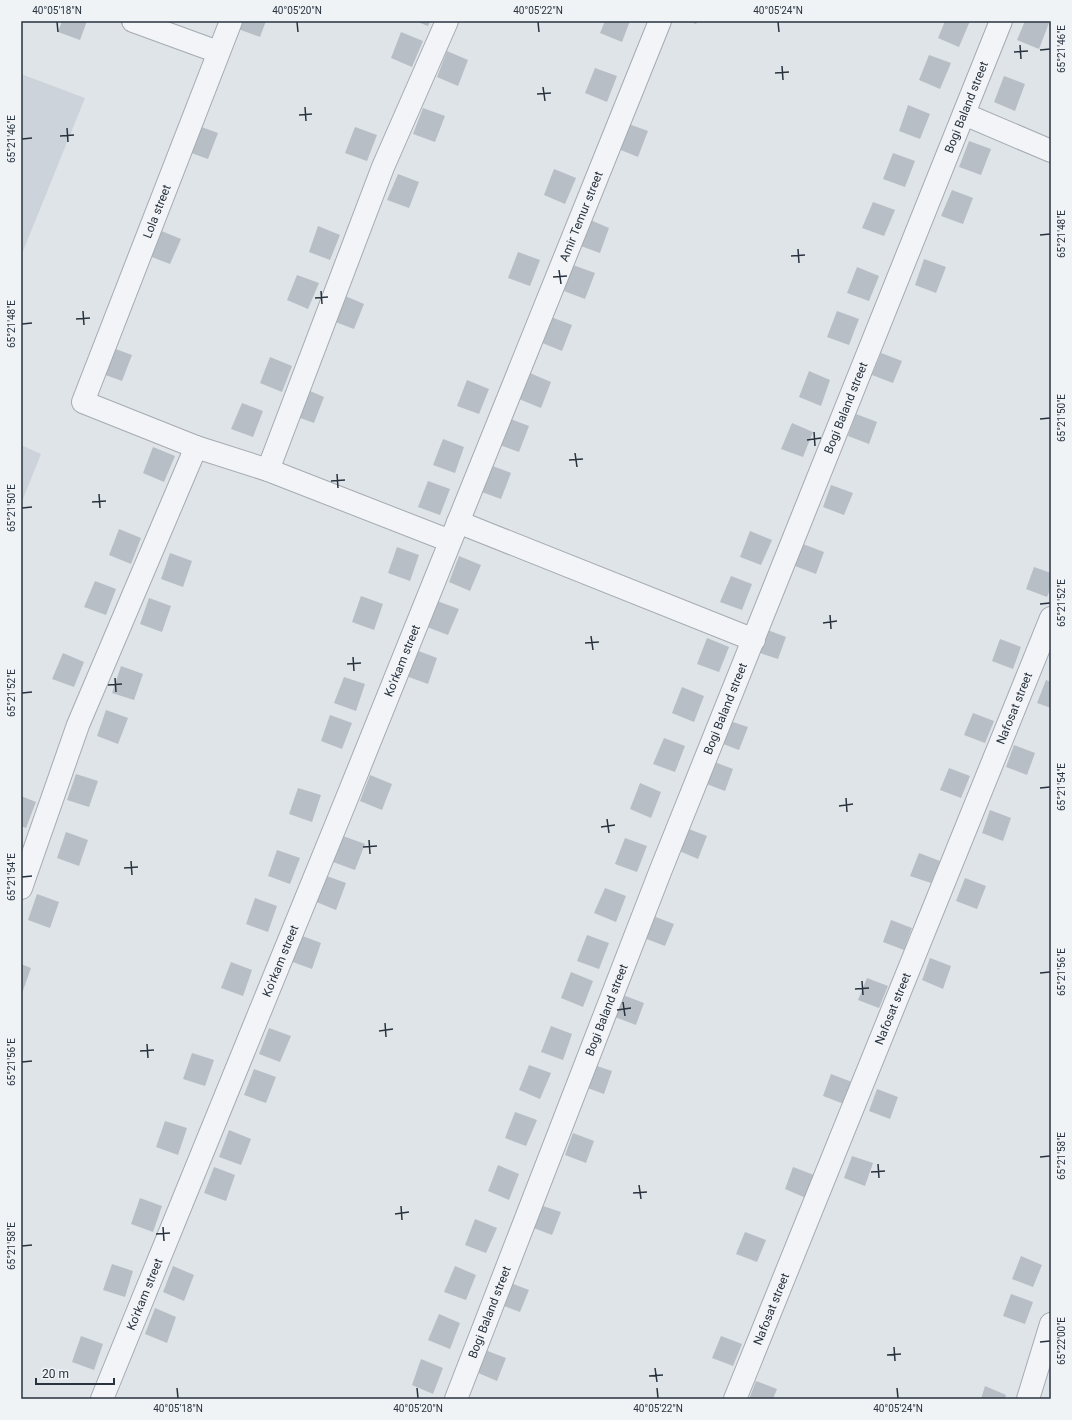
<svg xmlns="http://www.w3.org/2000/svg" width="1072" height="1420" viewBox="0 0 1072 1420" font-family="Roboto,sans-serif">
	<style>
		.built { fill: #cdd3da }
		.building { fill: #b7bec5 }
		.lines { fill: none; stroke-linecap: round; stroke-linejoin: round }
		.minor-casing { stroke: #a4abb2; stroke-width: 24 }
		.minor { stroke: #f2f4f7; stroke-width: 22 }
		.ticks { fill: none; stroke: #28333f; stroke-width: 1.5 }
		.labels { text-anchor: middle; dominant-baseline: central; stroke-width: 3; stroke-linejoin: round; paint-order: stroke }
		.street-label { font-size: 12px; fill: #28333f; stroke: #eff3f6 }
		.neatline { fill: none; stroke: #28333f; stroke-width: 1.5 }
		.ticks-label { font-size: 10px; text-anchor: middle; fill: #28333f }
	</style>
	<rect width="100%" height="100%" fill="#dfe4e8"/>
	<g class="built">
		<polygon points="21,74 85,98 21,256"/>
		<polygon points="21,445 41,454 21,504"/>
	</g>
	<g class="building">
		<polygon points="62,21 87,21 80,40 58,32"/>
		<polygon points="241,21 266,21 260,37 238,29"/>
		<polygon points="415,21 430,21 428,26"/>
		<polygon points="605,21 630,21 622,42 600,33"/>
		<polygon points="688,21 698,21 696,24"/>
		<polygon points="945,21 970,21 959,47 938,38"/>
		<polygon points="1025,21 1044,21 1049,23 1039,49 1017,40"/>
		<polygon points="401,32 423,41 412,67 391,58"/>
		<polygon points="447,51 468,60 458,86 437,77"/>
		<polygon points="929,55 951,63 940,89 919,80"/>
		<polygon points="595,68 617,76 607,102 585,93"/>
		<polygon points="1004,76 1025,84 1015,111 994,102"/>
		<polygon points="908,105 930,114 920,139 899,131"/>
		<polygon points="423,108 445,116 435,142 413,134"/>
		<polygon points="626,123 648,131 638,157 616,148"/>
		<polygon points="196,125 218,133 208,159 186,151"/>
		<polygon points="355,127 377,135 367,161 345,153"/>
		<polygon points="969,141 991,149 981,175 959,167"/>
		<polygon points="893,153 915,161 905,187 883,179"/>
		<polygon points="554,169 576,178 565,204 544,195"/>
		<polygon points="398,174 419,182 409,208 387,200"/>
		<polygon points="952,190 973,198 963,224 941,216"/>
		<polygon points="873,202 895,210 884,236 862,228"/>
		<polygon points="588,219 609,228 600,253 578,245"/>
		<polygon points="318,226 340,235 330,260 309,252"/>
		<polygon points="159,230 181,239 170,264 149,256"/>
		<polygon points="518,252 540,260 530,286 508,278"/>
		<polygon points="924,259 946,267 936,293 915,285"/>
		<polygon points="573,265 595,273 585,299 564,291"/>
		<polygon points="857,267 879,276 869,301 847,293"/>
		<polygon points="297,275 319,283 308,309 287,300"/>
		<polygon points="343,295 364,304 354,329 333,321"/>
		<polygon points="837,311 859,319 849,345 827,337"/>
		<polygon points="551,317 572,325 562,351 540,342"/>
		<polygon points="110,347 132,355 122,381 100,373"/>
		<polygon points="881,353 902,361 893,383 872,375"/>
		<polygon points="270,357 292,366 282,392 260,383"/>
		<polygon points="809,371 830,380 821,406 799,397"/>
		<polygon points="530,373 551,382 541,408 519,399"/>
		<polygon points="467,380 489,389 479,414 457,406"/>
		<polygon points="303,388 324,397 314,423 292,415"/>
		<polygon points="242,403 263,411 253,437 231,429"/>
		<polygon points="856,414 877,422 869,444 848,436"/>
		<polygon points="508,418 529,426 519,452 497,444"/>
		<polygon points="792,423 813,432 803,457 781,449"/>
		<polygon points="443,439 464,447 455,473 433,465"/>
		<polygon points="153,447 175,456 164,482 143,473"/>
		<polygon points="490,465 511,473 501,499 479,491"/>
		<polygon points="428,481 450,489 440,515 418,507"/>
		<polygon points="831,485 853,493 844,515 823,507"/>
		<polygon points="119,529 141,538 131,564 109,555"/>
		<polygon points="750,531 772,540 761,565 740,557"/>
		<polygon points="803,544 824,552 816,574 795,566"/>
		<polygon points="397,547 419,555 410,581 388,573"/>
		<polygon points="170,553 192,561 183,587 161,579"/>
		<polygon points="459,556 481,565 470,591 449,582"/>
		<polygon points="1034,567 1051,573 1051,587 1047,597 1026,589"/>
		<polygon points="731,576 752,584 742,610 720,602"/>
		<polygon points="95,581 116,589 106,615 84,607"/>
		<polygon points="361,596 383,604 374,630 352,622"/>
		<polygon points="149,598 171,606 162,632 140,624"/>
		<polygon points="437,601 459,609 448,635 427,627"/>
		<polygon points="765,629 786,637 778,659 757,652"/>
		<polygon points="707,638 729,647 719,672 697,664"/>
		<polygon points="1000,639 1021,647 1013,669 992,661"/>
		<polygon points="416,650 437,658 428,684 406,676"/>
		<polygon points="63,653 84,662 74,687 52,679"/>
		<polygon points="121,666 143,674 134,700 112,693"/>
		<polygon points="344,677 365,684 356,711 334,703"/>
		<polygon points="1046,680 1051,682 1051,708 1037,703"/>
		<polygon points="682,687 704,696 694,722 672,713"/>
		<polygon points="106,710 128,718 118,744 97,736"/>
		<polygon points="973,713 994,721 985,743 964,735"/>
		<polygon points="330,715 352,723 342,749 321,741"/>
		<polygon points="727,720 748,727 739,750 718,742"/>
		<polygon points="664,738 685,746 675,772 653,764"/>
		<polygon points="1014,745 1035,753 1027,775 1006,767"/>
		<polygon points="712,761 733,769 725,791 704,783"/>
		<polygon points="949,768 970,776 961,798 940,790"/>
		<polygon points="76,774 98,781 89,807 67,800"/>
		<polygon points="370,775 392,784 382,810 360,801"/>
		<polygon points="640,783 661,792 651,818 630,809"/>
		<polygon points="298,788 321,795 312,822 289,814"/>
		<polygon points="21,796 36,802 26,828 21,826"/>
		<polygon points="990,810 1011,818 1003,841 982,833"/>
		<polygon points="686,828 707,836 698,859 677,850"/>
		<polygon points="66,832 88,840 79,866 57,858"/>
		<polygon points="343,836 365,844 355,870 333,862"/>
		<polygon points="625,838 647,846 637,872 615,864"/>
		<polygon points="277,850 300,858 290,884 268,876"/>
		<polygon points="919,853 940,861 931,883 910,876"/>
		<polygon points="324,875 346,883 336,910 314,901"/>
		<polygon points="965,878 986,886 977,909 956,901"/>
		<polygon points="605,888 626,896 616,922 594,913"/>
		<polygon points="37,894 59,902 50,928 28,920"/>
		<polygon points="255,898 277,906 268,932 246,924"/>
		<polygon points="653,916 674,924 665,946 644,938"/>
		<polygon points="891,920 912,928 904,950 883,942"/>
		<polygon points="300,935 321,943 312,969 290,961"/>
		<polygon points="587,935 609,943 599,969 577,961"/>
		<polygon points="930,958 951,966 943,989 922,980"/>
		<polygon points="231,962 252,970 243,996 221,988"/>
		<polygon points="21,964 31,968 21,996"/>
		<polygon points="571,972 593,981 583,1007 561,998"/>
		<polygon points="867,978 888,986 879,1008 858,1000"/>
		<polygon points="623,995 644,1003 636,1025 615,1017"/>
		<polygon points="551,1026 572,1034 563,1060 541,1052"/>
		<polygon points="269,1028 291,1036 280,1062 259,1054"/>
		<polygon points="192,1053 214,1060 205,1086 183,1079"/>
		<polygon points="591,1064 612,1071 604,1094 582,1086"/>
		<polygon points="529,1065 551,1073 540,1099 519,1090"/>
		<polygon points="254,1069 276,1077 266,1103 244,1095"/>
		<polygon points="831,1074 852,1082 844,1104 823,1096"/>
		<polygon points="877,1089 898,1097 890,1119 869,1111"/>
		<polygon points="515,1112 537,1120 526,1146 505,1138"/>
		<polygon points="165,1121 187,1128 178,1155 156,1147"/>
		<polygon points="229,1130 251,1139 241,1165 219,1157"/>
		<polygon points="573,1133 594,1141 586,1163 565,1155"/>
		<polygon points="852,1156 873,1163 865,1186 844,1178"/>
		<polygon points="498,1165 519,1174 509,1200 488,1191"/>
		<polygon points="214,1167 235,1175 226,1201 204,1193"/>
		<polygon points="793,1167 814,1175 806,1198 785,1189"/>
		<polygon points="140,1198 162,1206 153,1232 131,1224"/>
		<polygon points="540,1205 561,1212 552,1235 531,1227"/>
		<polygon points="475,1219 497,1228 486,1253 465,1245"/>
		<polygon points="745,1232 766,1240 757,1262 736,1254"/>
		<polygon points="1021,1256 1042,1265 1033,1287 1012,1279"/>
		<polygon points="112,1264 133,1271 125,1297 103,1290"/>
		<polygon points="173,1266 194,1275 184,1301 163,1292"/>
		<polygon points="455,1266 476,1275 466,1300 444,1292"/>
		<polygon points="508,1282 529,1290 520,1312 499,1304"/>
		<polygon points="1011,1294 1033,1302 1025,1324 1003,1316"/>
		<polygon points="155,1308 176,1317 167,1343 145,1334"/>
		<polygon points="439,1314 460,1323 450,1349 428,1340"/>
		<polygon points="81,1336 103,1344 94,1370 72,1362"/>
		<polygon points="721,1336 742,1344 733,1366 712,1358"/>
		<polygon points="485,1350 506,1358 497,1381 476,1372"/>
		<polygon points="421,1359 443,1368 433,1394 412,1385"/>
		<polygon points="756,1381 777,1389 773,1399 749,1399"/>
		<polygon points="985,1386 1006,1395 1005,1399 981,1399"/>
	</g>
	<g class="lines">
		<g class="minor-casing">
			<g id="minor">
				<polyline points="133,21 218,52"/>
				<polyline points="964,114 1051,151"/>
				<path id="s1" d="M196,447L83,402L231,21"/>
				<polyline points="268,470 383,167 447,21"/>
				<polyline points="458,522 754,640"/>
				<polyline points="21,888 78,725 196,447 268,470 450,541"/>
				<path id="s2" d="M102,1399L349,793L660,21"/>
				<path id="s3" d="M456,1399L660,872L1001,21"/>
				<path id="s4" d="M735,1399L1051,618"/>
				<polyline points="1028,1399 1051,1324"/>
			</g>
		</g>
		<use href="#minor" class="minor"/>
	</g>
	<path class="ticks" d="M57,22L58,32M297,22L298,32M538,22L539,32M778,22L779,32M1020,45L1021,59M1040,50L1050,49M1014,52L1028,51M782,66L783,80M775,73L789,72M543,87L545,101M537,94L551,93M305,107L306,121M299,115L312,114M67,128L68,142M60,136L74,135M22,139L32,138M1040,235L1050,234M798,249L799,263M791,256L805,255M559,270L561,284M553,277L567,276M321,291L322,304M315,298L328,297M83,311L84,325M76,319L90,318M22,324L32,323M1040,419L1050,418M814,432L815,446M807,440L821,438M575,453L577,467M569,460L583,459M337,474L338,488M331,481L345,480M99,494L100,508M92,502L106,501M22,508L32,507M1040,604L1050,603M830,615L831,629M823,623L837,621M591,636L593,650M585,643L599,642M353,657L354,671M347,664L361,663M115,678L116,692M108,685L122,684M22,693L32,692M1040,788L1050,787M846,798L847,812M839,806L853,804M607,819L609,833M601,827L615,825M369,840L370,854M363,847L377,846M131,861L132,875M124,868L138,867M22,877L32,876M1040,973L1050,972M862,981L863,995M855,989L869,988M623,1002L625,1016M617,1010L631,1008M385,1023L386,1037M379,1031L393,1029M147,1044L148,1058M140,1051L154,1050M22,1062L32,1061M1040,1157L1050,1156M878,1164L879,1178M871,1172L885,1171M639,1185L641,1199M633,1193L647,1192M401,1206L402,1220M395,1214L409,1212M163,1227L164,1241M156,1234L170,1233M22,1246L32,1245M1040,1342L1050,1341M894,1347L895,1361M887,1355L901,1354M655,1368L657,1382M649,1376L663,1375M177,1388L178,1398M417,1388L418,1398M657,1388L658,1398M897,1388L898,1398"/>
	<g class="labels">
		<g class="street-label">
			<text stroke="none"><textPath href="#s3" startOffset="1389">Bogi Baland street</textPath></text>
			<text stroke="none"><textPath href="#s1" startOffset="326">Lola street</textPath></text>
			<text stroke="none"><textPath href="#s2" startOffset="1276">Amir Temur street</textPath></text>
			<text stroke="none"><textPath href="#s3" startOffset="1065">Bogi Baland street</textPath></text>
			<text stroke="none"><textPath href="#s2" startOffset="797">Ko'rkam street</textPath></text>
			<text stroke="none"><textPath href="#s4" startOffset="745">Nafosat street</textPath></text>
			<text stroke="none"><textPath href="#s3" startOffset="741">Bogi Baland street</textPath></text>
			<text stroke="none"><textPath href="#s2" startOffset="473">Ko'rkam street</textPath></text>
			<text stroke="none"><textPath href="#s4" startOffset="421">Nafosat street</textPath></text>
			<text stroke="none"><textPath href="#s3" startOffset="417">Bogi Baland street</textPath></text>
			<text stroke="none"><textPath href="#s2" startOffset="113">Ko'rkam street</textPath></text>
			<text stroke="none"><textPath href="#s4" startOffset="97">Nafosat street</textPath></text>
			<text stroke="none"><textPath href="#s3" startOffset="93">Bogi Baland street</textPath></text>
		</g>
	</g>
	<rect width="1072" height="1420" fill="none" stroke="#eff3f6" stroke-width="44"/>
	<path d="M36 1378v6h78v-6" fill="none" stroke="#28333f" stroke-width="2"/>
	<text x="42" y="1378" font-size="12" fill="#28333f" stroke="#eff3f6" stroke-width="3" paint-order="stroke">20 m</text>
	<rect x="22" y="22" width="1028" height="1376" class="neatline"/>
	<g class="ticks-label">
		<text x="57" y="14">40°05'18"N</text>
		<text x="297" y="14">40°05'20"N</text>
		<text x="538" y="14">40°05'22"N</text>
		<text x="778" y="14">40°05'24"N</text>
		<text transform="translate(1061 49) rotate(-90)" y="4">65°21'46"E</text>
		<text transform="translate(11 139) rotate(-90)" y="4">65°21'46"E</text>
		<text transform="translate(1061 234) rotate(-90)" y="4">65°21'48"E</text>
		<text transform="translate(11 324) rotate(-90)" y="4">65°21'48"E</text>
		<text transform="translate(1061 418) rotate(-90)" y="4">65°21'50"E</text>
		<text transform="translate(11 508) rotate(-90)" y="4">65°21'50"E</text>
		<text transform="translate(1061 603) rotate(-90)" y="4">65°21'52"E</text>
		<text transform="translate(11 693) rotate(-90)" y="4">65°21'52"E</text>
		<text transform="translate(1061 787) rotate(-90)" y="4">65°21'54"E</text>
		<text transform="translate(11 877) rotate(-90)" y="4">65°21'54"E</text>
		<text transform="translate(1061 972) rotate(-90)" y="4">65°21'56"E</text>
		<text transform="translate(11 1062) rotate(-90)" y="4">65°21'56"E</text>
		<text transform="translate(1061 1156) rotate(-90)" y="4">65°21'58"E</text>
		<text transform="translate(11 1246) rotate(-90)" y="4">65°21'58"E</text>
		<text transform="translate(1061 1341) rotate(-90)" y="4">65°22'00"E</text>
		<text x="178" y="1412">40°05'18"N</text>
		<text x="418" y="1412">40°05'20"N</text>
		<text x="658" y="1412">40°05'22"N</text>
		<text x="898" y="1412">40°05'24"N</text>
	</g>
</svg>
